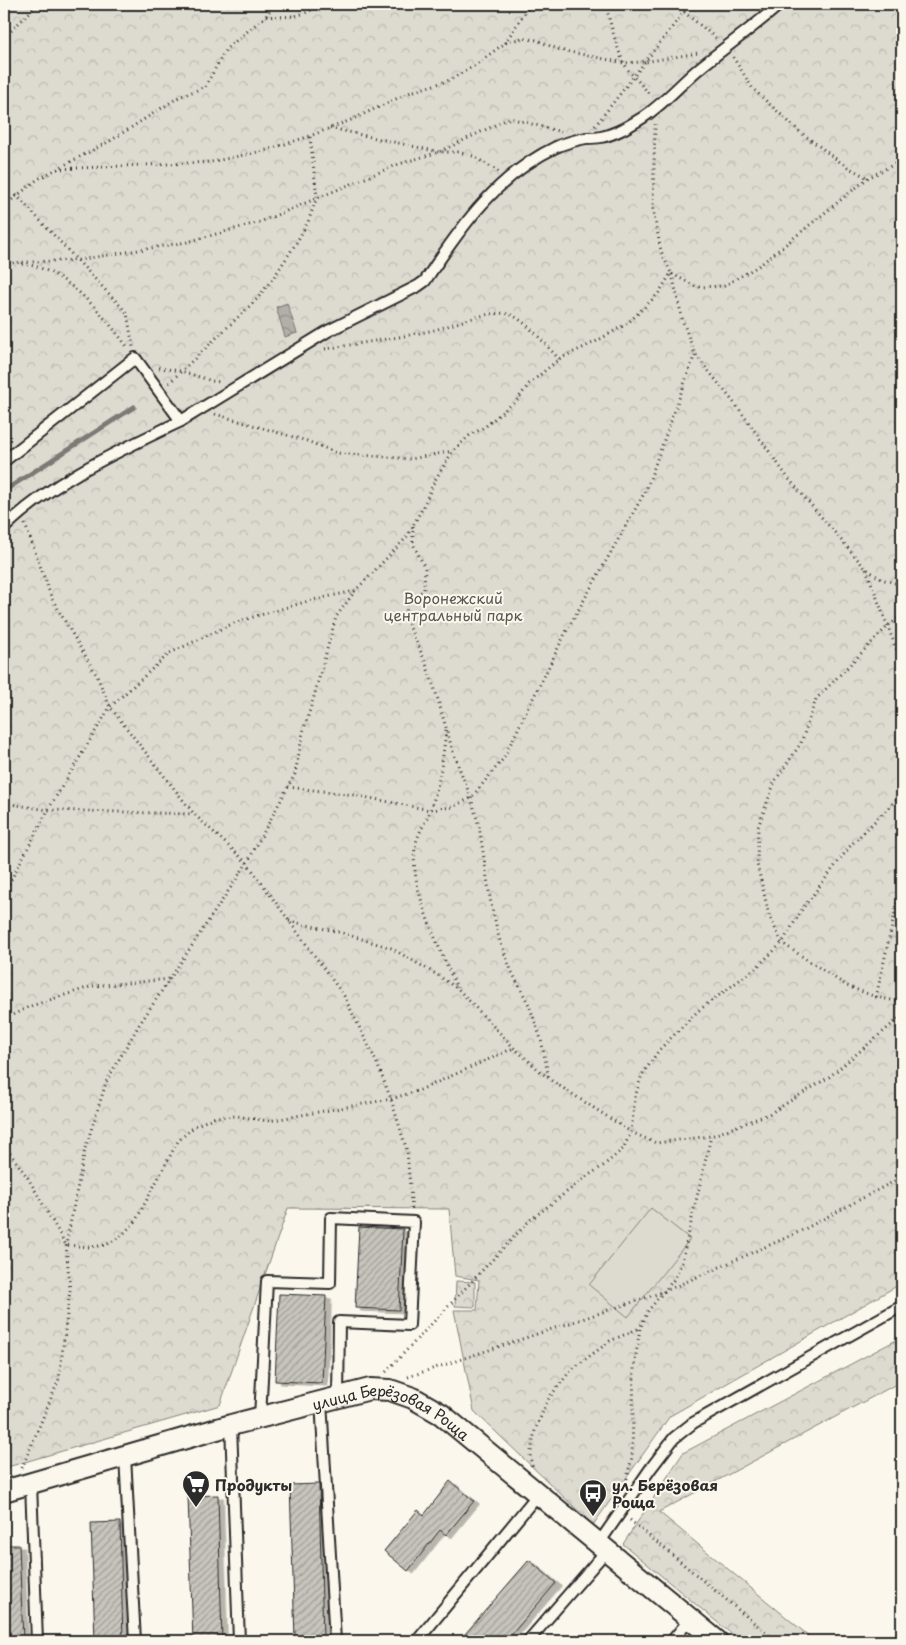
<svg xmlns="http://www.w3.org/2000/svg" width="906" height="1645" viewBox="0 0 906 1645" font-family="'Playpen Sans',sans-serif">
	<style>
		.forest { fill: url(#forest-crowns); stroke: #84827e }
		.pitch { fill: #dddad0; stroke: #84827e }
		.water { fill: url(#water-waves); stroke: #7b7a75 }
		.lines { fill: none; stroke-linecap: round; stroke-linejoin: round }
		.stream { stroke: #7b7a75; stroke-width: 5 }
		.building { fill: url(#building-hatch); stroke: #2b2b2b; filter: url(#shadow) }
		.service-casing { stroke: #2b2b2b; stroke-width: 14 }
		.minor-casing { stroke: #2b2b2b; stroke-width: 24 }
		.path { stroke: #2b2b2b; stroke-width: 3; stroke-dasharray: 1 4; stroke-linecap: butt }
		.service { stroke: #fbf7ec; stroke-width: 10 }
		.minor { stroke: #fbf7ec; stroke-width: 20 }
		.labels { text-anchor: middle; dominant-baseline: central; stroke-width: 4; stroke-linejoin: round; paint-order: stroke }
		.park-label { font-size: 15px; fill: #585754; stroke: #fbf7ec }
		.street-label { font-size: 15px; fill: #2b2b2b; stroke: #fbf7ec }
		.poi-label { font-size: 15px; font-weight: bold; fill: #2b2b2b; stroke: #fbf7ec; text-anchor: start }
	</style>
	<defs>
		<pattern id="forest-crowns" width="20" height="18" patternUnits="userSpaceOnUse" patternTransform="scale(1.25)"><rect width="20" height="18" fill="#dddad0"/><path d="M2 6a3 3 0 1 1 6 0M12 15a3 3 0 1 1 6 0" fill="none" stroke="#bebbb3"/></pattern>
		<pattern id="water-waves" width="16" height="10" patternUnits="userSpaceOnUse" patternTransform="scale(1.25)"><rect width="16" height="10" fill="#b1afa7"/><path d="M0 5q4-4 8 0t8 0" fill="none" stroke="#908f88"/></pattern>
		<pattern id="building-hatch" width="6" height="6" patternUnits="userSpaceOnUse" patternTransform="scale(1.25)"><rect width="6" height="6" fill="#c7c4bc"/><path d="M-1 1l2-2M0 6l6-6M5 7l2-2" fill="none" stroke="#a29f99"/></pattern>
		<filter id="shadow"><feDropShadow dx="5.5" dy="3" stdDeviation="0" flood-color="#0004"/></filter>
	</defs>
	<rect width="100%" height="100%" fill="#fbf7ec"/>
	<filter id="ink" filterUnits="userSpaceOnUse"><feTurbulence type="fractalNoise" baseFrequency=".02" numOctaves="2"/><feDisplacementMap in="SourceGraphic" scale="10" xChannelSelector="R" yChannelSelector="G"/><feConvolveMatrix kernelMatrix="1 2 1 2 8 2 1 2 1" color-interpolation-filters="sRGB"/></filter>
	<g filter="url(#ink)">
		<g class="forest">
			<polygon points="4,4 902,4 902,1283 670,1416 593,1525 474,1411 454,1310 477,1310 479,1280 455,1276 449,1209 288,1208 220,1405 4,1468"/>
			<polygon points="456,1281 475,1282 475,1307 455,1306"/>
			<polygon points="902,1337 902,1381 659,1512 815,1641 740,1641 623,1544 683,1453"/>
		</g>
		<polygon class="pitch" points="651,1208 690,1239 628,1317 589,1285"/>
		<polygon class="water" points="287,303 297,333 285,337 276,307"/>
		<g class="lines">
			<polyline class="stream" points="4,493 10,487 134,407"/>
		</g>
		<g class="building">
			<polygon points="359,1227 403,1229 399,1310 355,1308"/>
			<polygon points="279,1294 326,1296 322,1383 275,1381"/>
			<polygon points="450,1481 474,1501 446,1535 440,1530 408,1571 384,1551 418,1510 424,1515"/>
			<polygon points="319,1484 323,1639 295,1639 290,1485"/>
			<polygon points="218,1495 222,1641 193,1641 188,1496"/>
			<polygon points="120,1522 123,1641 95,1641 91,1523"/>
			<polygon points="4,1545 19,1545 23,1641 4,1641"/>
			<polygon points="529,1560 556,1583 506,1641 459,1641"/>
		</g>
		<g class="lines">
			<g class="service-casing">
				<g id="service">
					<path d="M4,461L135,358L181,421L328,331L418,286L425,281C460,228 497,175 556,147C565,143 576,140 586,138C591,138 596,138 601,137C616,134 629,126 642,118C664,104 682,82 702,66C728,45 755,26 780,4"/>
					<path d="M4,528C53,480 119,451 181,421"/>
					<polyline points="321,1401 335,1641"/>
					<polyline points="260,1418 267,1281 330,1283 331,1218 414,1222 409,1325 339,1322 338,1397"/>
					<polyline points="231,1425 239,1641"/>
					<polyline points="125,1456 135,1641"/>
					<polyline points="31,1484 37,1641"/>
					<polyline points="599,1543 651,1468 674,1438 693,1423 902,1306"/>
					<polyline points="417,1641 539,1493"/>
					<polyline points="528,1641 607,1550"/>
					<polyline points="672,1641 690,1619"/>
				</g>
			</g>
			<g class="minor-casing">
				<g id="minor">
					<path id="s1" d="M4,1491L231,1425L370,1389L390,1390L413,1398L441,1414L717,1641"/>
				</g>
			</g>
			<g class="path">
				<path d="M605,4C610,20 617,51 625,65C632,77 643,84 650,96"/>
				<polyline points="684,12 717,39"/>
				<path d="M266,16C286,18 305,17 320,4"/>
				<polyline points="4,38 33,9 36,4"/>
				<polyline points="505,43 530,4"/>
				<polyline points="733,57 753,89 799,131 844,165 868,178"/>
				<polyline points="595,126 684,12 689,4"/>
				<polyline points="330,128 439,152 458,152 473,156 499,172"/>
				<polyline points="57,169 211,162 267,150 310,136 351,120 411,92 450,80 474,66 505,43 522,38 536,40 560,50 624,63 644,62 698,53"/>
				<polyline points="16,195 127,313 133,347"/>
				<polyline points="4,206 38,179 110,141 179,97 205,87 226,49 266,16 274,4"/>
				<path d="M22,264C64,267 104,315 128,348"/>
				<polyline points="4,266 7,263 78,260 187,242 260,222 399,164 439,152 510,118 561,132"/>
				<polyline points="672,274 683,322 695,354 739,409 788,478 865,568 881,579 902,585"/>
				<polyline points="672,274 697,287 724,286 760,265 868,178 902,160"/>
				<path d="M325,349C361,343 398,338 434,330C454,325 487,310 508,314C523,317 548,347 559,359"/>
				<polyline points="159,368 181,371 212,381 221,382"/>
				<polyline points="169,383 257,299 276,274 295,245 308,222 317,197 310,137"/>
				<polyline points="215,414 307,441 337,453 411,459 453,451"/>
				<polyline points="25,524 52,599 97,676 110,707 194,814 247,863 344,996 376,1061 391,1099 407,1151 412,1211"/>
				<polyline points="413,526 413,544 425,568 424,590 407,602 406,619 425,661 436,693 453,752 471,798 479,826 491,904 499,938 511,970 529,1005 541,1039 549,1079"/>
				<polyline points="866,569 902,664"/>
				<polyline points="902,616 889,625 816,699 801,743 775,781 758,827 757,864 769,915 782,943 847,986 876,997 902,1002"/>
				<path d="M446,730C443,757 440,782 431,808C427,820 419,831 416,843C406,883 441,951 457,988"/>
				<polyline points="288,787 354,795 430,810 452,807 471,798 503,759 566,632 646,490 695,354"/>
				<polyline points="4,803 48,810 193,814"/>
				<polyline points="4,893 48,810 110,707 170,653 236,622 312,600 355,591"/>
				<polyline points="289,921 339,932 391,948 436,974 458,989 514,1048 549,1079 631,1132 656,1143 711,1136 769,1114 829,1077 902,1016"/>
				<polyline points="876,997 902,881"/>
				<polyline points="4,1019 31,1006 93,986 171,979"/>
				<polyline points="4,1145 28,1178 66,1245 90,1247 106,1245 121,1236 135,1222 178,1141 195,1126 215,1117 237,1116 268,1121 391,1099 420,1090 514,1048"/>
				<polyline points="386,1372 529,1221 586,1177 603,1166 623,1149 631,1132 635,1097 642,1075 659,1050 698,1011 757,967 782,943 803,908 851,845 902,794"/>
				<polyline points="408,1377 663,1292 799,1232 902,1177"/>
				<polyline points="532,1466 530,1457 535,1430 549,1398 571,1370 610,1341 640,1328"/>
				<polyline points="22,1468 59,1379 70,1290 66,1245 85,1149 107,1080 139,1025 247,863 295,774 303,732 313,700 336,617 355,591 406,538 422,509 435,480 453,451 469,436 486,426 501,413 517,400 529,384 559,359 595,342 628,323 658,294 671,273 661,251 653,209 655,124"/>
				<polyline points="627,1479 632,1457 634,1368 640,1328 648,1311 675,1278 682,1262 711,1136"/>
				<polyline points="630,1520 776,1641"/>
			</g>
			<use href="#service" class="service"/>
			<use href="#minor" class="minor"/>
		</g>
	</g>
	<defs>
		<g id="supermarket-pin" transform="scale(1.4375)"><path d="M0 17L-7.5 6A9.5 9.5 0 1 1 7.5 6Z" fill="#2b2b2b" stroke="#fbf7ec"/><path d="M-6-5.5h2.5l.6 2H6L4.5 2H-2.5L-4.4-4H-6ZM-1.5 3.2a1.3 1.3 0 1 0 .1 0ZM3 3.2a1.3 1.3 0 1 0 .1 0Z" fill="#fff"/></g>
		<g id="bus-pin" transform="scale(1.4375)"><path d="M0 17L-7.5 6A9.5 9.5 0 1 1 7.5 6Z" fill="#2b2b2b" stroke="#fbf7ec"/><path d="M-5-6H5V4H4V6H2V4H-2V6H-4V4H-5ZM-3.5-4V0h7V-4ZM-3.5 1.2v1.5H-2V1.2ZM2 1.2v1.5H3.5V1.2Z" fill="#fff"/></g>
	</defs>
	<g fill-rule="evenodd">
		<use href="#supermarket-pin" x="196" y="1484"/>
		<use href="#bus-pin" x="593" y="1493"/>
	</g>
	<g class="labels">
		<g class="park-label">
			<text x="453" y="597">Воронежский<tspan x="453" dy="17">центральный парк</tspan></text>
		</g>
		<g class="street-label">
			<text stroke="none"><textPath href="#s1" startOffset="406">улица Берёзовая Роща</textPath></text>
		</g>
		<g class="poi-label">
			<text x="215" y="1484">Продукты</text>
			<text x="612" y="1484">ул. Берёзовая<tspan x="612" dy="17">Роща</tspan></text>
		</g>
	</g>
	<rect width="906" height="1645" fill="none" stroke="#fbf7ec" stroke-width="20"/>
	<rect x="10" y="10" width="886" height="1625" fill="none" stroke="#2b2b2b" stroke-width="2" filter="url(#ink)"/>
</svg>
